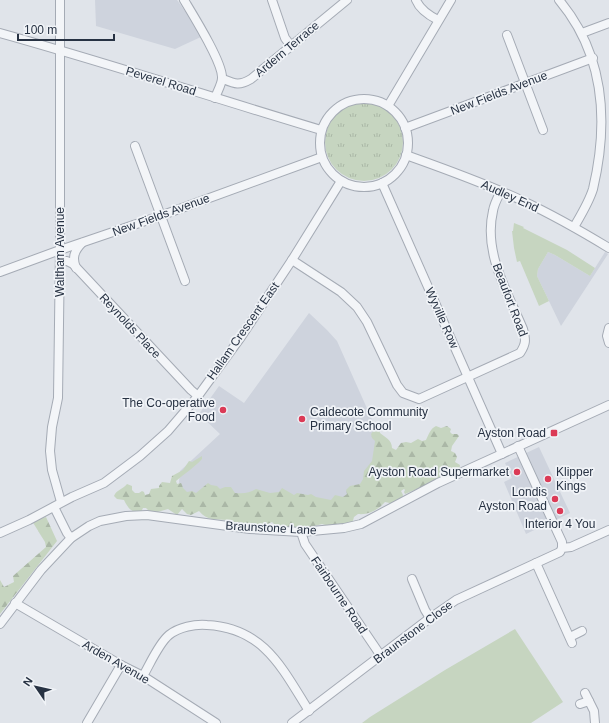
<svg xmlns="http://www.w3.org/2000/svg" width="609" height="723" viewBox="0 0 609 723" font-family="Arial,sans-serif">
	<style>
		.built { fill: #ced3dd }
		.grass { fill: url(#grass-tufts) }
		.forest { fill: url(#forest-firs) }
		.garden { fill: #c6d5c0 }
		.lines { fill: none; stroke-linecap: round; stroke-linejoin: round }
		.minor-casing { stroke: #a5abb5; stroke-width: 10 }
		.minor { stroke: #f3f5f8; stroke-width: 8 }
		.poi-dot { fill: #db3a56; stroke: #f0f3f7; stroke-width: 1.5 }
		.labels { text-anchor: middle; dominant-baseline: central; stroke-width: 3.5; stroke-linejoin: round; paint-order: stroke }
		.street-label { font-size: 12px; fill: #273243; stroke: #f0f3f7 }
		.poi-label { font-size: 12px; fill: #273243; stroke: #f0f3f7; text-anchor: end }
	</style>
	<defs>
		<pattern id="grass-tufts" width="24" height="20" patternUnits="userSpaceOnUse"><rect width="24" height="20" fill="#c6d5c0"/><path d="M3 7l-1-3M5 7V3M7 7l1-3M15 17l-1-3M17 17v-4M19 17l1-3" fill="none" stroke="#aab7a6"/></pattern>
		<pattern id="forest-firs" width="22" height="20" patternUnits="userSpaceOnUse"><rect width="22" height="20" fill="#c6d5c0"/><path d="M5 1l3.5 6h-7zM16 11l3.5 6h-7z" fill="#aab7a6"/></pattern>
	</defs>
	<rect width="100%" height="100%" fill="#e0e4ea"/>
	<g class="built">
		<polygon points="95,0 177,0 203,36 175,49 96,26"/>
		<polygon points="548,252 555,255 590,276 605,252 608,254 561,326 537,276 538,269"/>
		<polygon points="309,313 327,330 337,341 394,469 335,503 178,493 180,471 220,434 199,414 219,386 244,403"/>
		<polygon points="539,447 570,513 526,534 504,482 512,478 505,463"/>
	</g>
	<circle class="grass" cx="364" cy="142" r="39"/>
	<g class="forest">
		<path d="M436,426L441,428L447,426L451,429L450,432L452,434H457L459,436L452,446L451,451L455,453L457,457L455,462L460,465L459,472L453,471C449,475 441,476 436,479C430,482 425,487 419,490L417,489L405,494L404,492L405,490L404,489L401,491L403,495L402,499L394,504L385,502C378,510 369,515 358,514L354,517L352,524L329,526L322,524L303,529L280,527L276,526L272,522C263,527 246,527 236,524C233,524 231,521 227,520C216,519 207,521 199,511L191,515L187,514L182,509L177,515L168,509L154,513L150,512L146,508H143L141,512C131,513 128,508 124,500L117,499L114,496C116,490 123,489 127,484L132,486V490L135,493H139L142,491L144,492L145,495L149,494L151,489L159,488V486L162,482L170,483L172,476L183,470L189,461L192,462L202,456V459C194,468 185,473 176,481L177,484L181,483L182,485L183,488L187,492L192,491L196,493L208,483L211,485L217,486L220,489L225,487H231L235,493C244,494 249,493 256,489L270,493L279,492L282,488L294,495L297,493L308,495L311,494L316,497L331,500L335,495L343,497L347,494L346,490L350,486L360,484L363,479L364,471L372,461L375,441L372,438L371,434L374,430L379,429L380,433C385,437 392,440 392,448L396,450L401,443L406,442L411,443L418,439L422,441L426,440C429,434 430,429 436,426Z"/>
		<polygon points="46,517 57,541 0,614 0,580 4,587 14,582 13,576 46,547 45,542 32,521"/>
	</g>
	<g class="garden">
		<polygon points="514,223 524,227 523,228 567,250 595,268 590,276 555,255 548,252 538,269 537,276 549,301 539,306 520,261 517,262 514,248 512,231 513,231"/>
		<polygon points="515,629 563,702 531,723 358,723 362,723 370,717 445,670"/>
	</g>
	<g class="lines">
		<g class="minor-casing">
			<g id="minor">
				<polyline points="60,0 60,250 58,398 52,427 50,451 52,470 61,502"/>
				<path d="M184,0C193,15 223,63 222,78C222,84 217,92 215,98"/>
				<polyline points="272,0 285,38 291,46"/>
				<path d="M416,0C420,10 430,16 438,20"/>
				<path d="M559,0C605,55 609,121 593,189C589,202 581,215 574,227"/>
				<path d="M0,33C108,63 214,98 321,130"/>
				<polyline points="582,33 609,23"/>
				<polyline points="507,35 543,130"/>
				<path d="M223,79C235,84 239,86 251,79L347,0"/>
				<circle cx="364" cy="143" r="44"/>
				<polyline points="388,106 451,0"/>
				<polyline points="405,128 593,58"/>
				<polyline points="135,146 185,281"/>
				<path d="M406,155C445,169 485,183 523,201C553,215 581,231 609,248"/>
				<polyline points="382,183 502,454"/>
				<path d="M292,260L341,292L357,307L367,322L397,385L403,393L419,399L520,353C526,344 526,340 523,329C508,293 483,253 493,211C494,204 498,197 501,191"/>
				<polyline points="60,261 67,261 73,264 191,390 198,396"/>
				<path d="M76,268C72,258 74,251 82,243"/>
				<polyline points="0,272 60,250 160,216 322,157"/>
				<polyline points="609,328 607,336 609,343"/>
				<polyline points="518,446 562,542 562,548"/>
				<polyline points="54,507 67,533 71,538"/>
				<polyline points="301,532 305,544 381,656"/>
				<polyline points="0,533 29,520 72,497 104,483 140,456 168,431 198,396 241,337 292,260 341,181"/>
				<polyline points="536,563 572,643"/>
				<polyline points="412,579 425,610 430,618"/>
				<polyline points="15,603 121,665 143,676 216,723"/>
				<polyline points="0,624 41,570 71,538 89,526 100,521 126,516 147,515 250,529 301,532 344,528 361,524 438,483 609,405"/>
				<polyline points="570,637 582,631"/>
				<path d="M143,676C150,664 159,643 169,635C179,627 195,624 207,625C264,628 282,668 309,711"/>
				<polyline points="585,693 594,711 595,723"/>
				<polyline points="580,704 589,701"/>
				<polyline points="87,723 121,665"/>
				<polyline points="292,723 430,618 456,600 560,552 562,548 571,547 609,530"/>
			</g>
		</g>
		<use href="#minor" class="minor"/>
	</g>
	<g class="poi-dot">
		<circle cx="223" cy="410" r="4"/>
		<circle cx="302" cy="419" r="4"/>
		<rect x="550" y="429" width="8" height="8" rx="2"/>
		<circle cx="517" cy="472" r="4"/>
		<circle cx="548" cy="479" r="4"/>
		<circle cx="555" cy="499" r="4"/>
		<circle cx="560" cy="511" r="4"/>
	</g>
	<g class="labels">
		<g class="street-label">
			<text transform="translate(287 49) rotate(-40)">Ardern Terrace</text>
			<text transform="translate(161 81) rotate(17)">Peverel Road</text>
			<text transform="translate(499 93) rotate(-21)">New Fields Avenue</text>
			<text transform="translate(510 196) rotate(24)">Audley End</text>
			<text transform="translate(161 215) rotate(-20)">New Fields Avenue</text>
			<text transform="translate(60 252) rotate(-90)">Waltham Avenue</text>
			<text transform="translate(510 300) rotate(69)">Beaufort Road</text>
			<text transform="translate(442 318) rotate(66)">Wyville Row</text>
			<text transform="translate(130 326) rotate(47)">Reynolds Place</text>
			<text transform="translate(243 331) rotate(-55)">Hallam Crescent East</text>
			<text transform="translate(271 528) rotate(3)">Braunstone Lane</text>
			<text transform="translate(339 595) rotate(56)">Fairbourne Road</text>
			<text transform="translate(413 632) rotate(-37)">Braunstone Close</text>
			<text transform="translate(116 662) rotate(30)">Arden Avenue</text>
		</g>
		<g class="poi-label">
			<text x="215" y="403">The Co-operative<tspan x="215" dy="14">Food</tspan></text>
			<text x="310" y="412" text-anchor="start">Caldecote Community<tspan x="310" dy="14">Primary School</tspan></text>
			<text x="546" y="433">Ayston Road</text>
			<text x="509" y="472">Ayston Road Supermarket</text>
			<text x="556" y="472" text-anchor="start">Klipper<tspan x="556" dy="14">Kings</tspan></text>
			<text x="547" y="492">Londis<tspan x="547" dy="14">Ayston Road</tspan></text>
			<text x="560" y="524" text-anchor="middle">Interior 4 You</text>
		</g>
	</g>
	<g transform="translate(36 687) rotate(304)" stroke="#f0f3f7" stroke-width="3" paint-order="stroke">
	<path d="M0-3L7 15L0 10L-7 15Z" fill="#273243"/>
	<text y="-6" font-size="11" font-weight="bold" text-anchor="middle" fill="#273243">N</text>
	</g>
	<path d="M18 34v6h96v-6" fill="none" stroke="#273243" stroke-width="2"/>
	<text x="24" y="34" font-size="12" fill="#273243" stroke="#f0f3f7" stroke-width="3" paint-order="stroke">100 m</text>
</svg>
